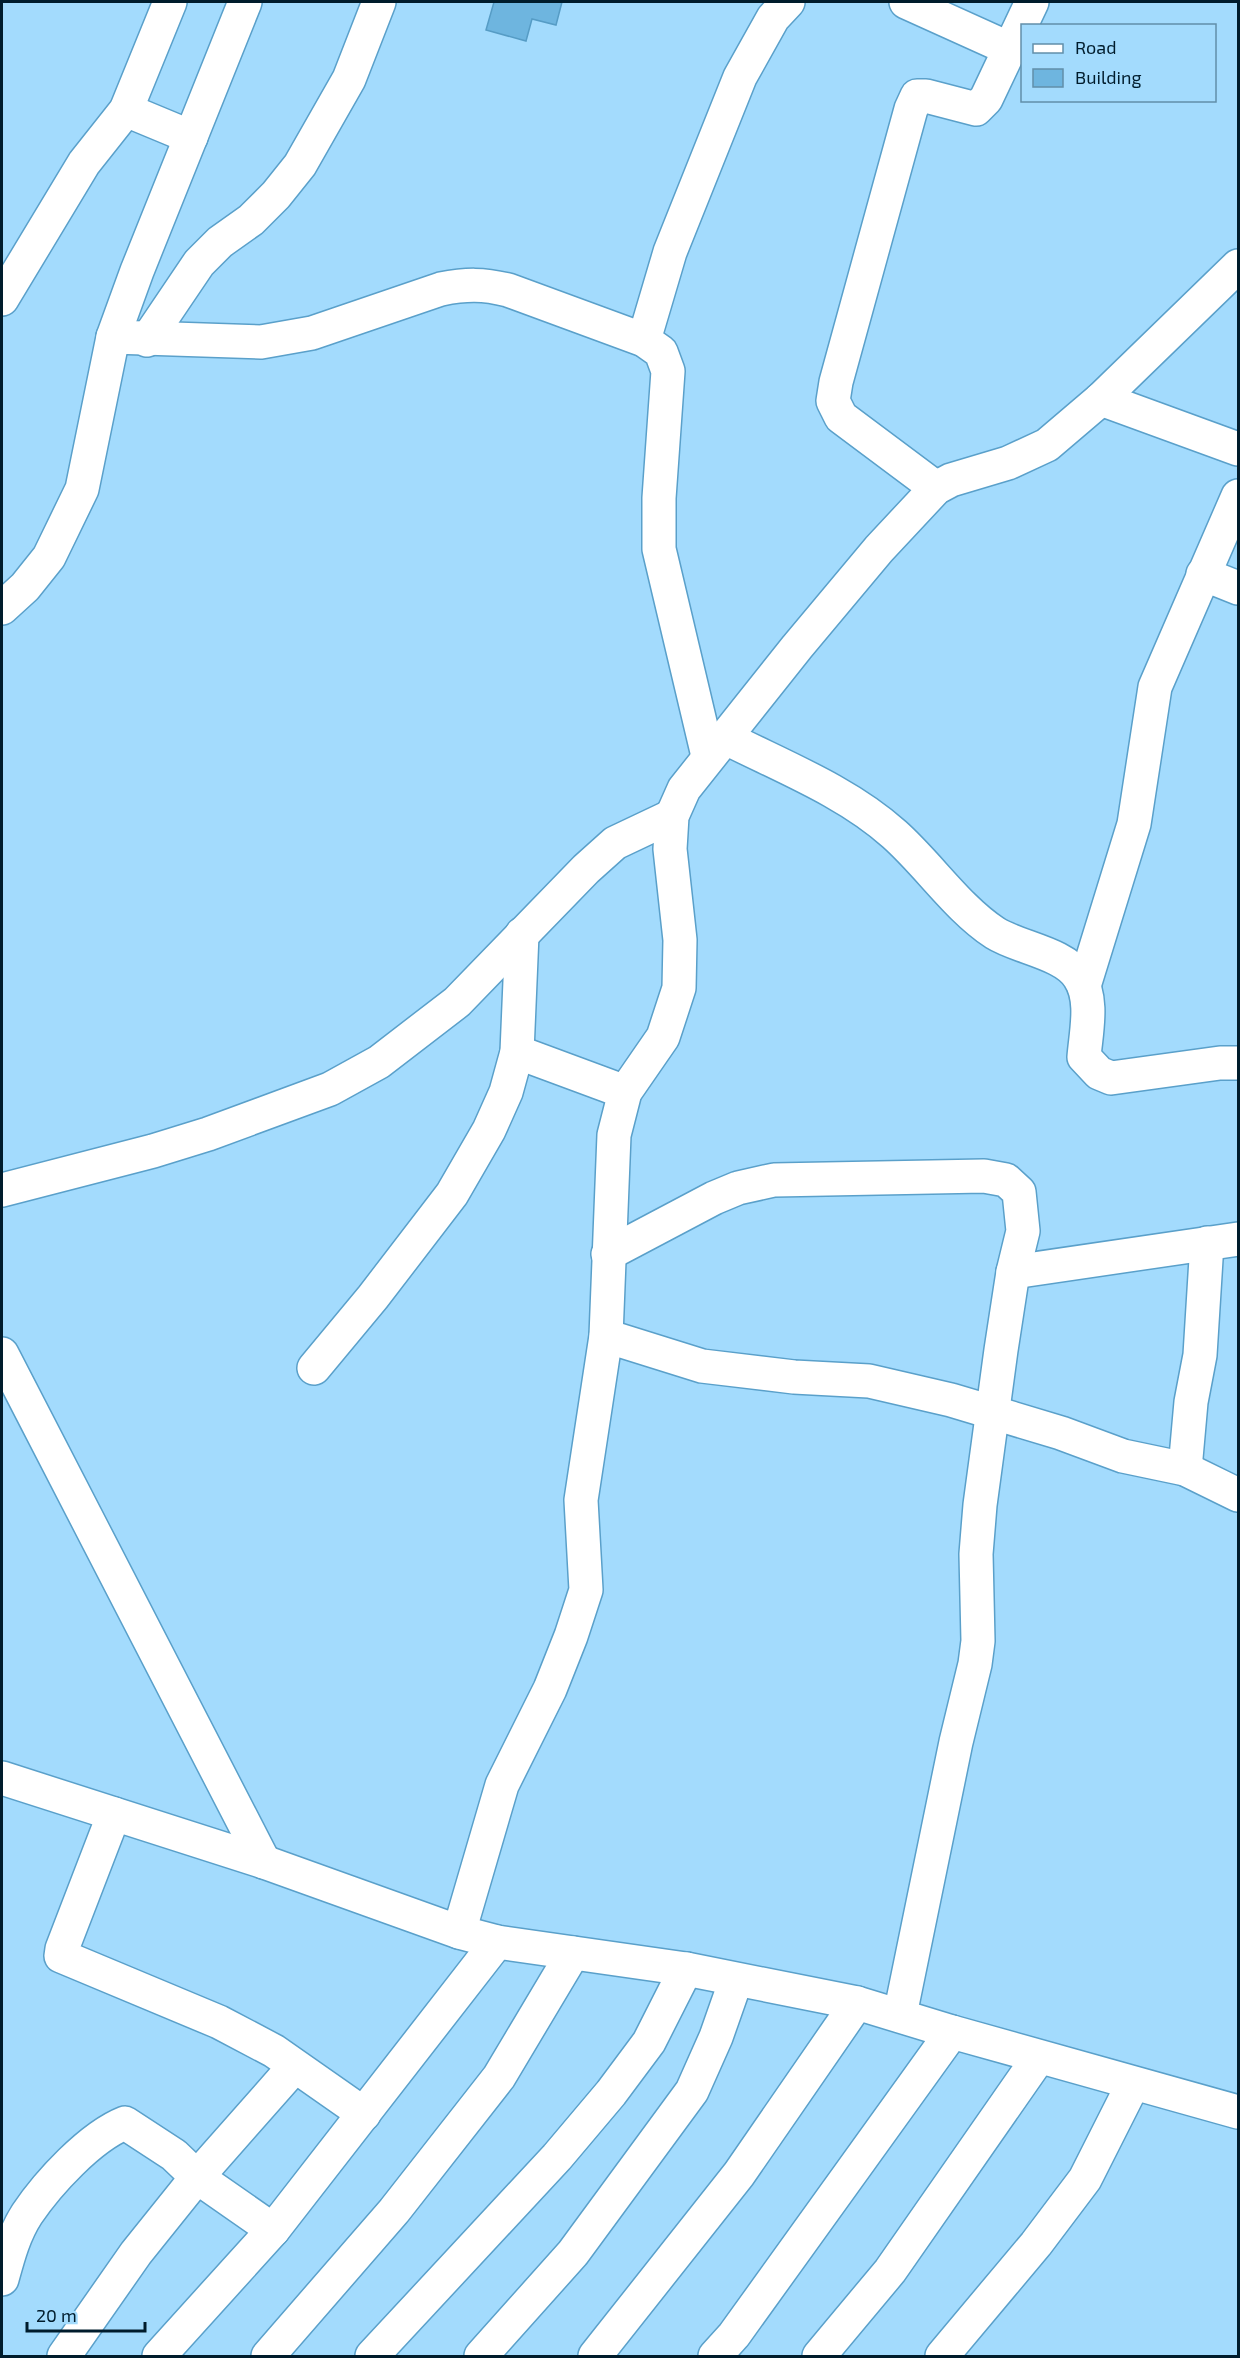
<svg xmlns="http://www.w3.org/2000/svg" width="1240" height="2358" viewBox="0 0 1240 2358" font-family="'Exo 2',sans-serif">
	<style>
		.building { fill: #6eb5df; stroke: #569cc5; stroke-width: 1.5 }
		.lines { fill: none; stroke-linecap: round; stroke-linejoin: round }
		.minor-casing { stroke: #5aa0ca; stroke-width: 36 }
		.minor { stroke: #fff; stroke-width: 33 }
	</style>
	<rect width="100%" height="100%" fill="#a3dbfd"/>
	<polygon class="building" points="494,2 562,2 556,25 532,19 526,41 486,30"/>
	<g class="lines">
		<g class="minor-casing">
			<g id="minor">
				<polyline points="906,2 1010,49"/>
				<polyline points="126,110 191,137"/>
				<polyline points="2,299 84,163 126,110 170,2"/>
				<path d="M113,337L261,342L312,333L441,289C467,284 483,284 508,290L644,340L661,352L668,371L659,498V549L708,756"/>
				<polyline points="147,340 199,263 220,242 251,220 276,195 300,165 349,79 379,2"/>
				<polyline points="644,340 670,252 740,77 773,18 788,2"/>
				<polyline points="1101,399 1238,449"/>
				<polyline points="936,488 841,417 833,401 836,382 911,109 917,96 926,96 976,109 986,99 1032,2"/>
				<polyline points="1203,574 1238,588"/>
				<polyline points="2,608 25,587 49,557 82,489 113,337 137,271 245,2"/>
				<path d="M724,737C781,766 846,791 894,834C928,864 957,908 995,933C1019,948 1064,953 1079,977C1094,999 1086,1032 1084,1057L1099,1073L1111,1078L1220,1063H1238"/>
				<polyline points="1084,986 1134,824 1155,687 1238,496"/>
				<polyline points="517,1052 625,1092"/>
				<polyline points="2,1190 153,1151 208,1134 330,1089 379,1062 457,1002 586,869 615,843 672,816"/>
				<polyline points="608,1254 714,1198 738,1188 774,1180 984,1176 1006,1180 1019,1192 1023,1231 1013,1272 1001,1350 980,1505 976,1554 978,1641 975,1664 956,1742 900,2015"/>
				<polyline points="1013,1272 1238,1239"/>
				<polyline points="606,1336 702,1366 794,1377 869,1381 951,1400 1061,1433 1123,1456 1185,1469 1238,1495"/>
				<polyline points="2,1354 264,1862"/>
				<polyline points="314,1368 373,1297 452,1194 489,1130 506,1092 517,1052 522,934"/>
				<polyline points="1185,1469 1191,1402 1200,1355 1207,1243"/>
				<polyline points="2,1778 264,1862 459,1932 497,1942 686,1969 857,2003 952,2032 1238,2112"/>
				<polyline points="114,1814 62,1949 61,1956 219,2022 274,2051 364,2114"/>
				<polyline points="459,1932 502,1785 550,1689 571,1636 586,1590 581,1500 606,1336 614,1135 625,1092 663,1037 679,988 680,940 670,849 672,816 684,789 797,647 879,549 936,488 951,480 1008,463 1047,445 1101,399 1238,266"/>
				<path d="M2,2279C8,2257 14,2234 27,2214C48,2183 90,2137 125,2123L174,2155L197,2177L273,2230"/>
				<polyline points="64,2356 136,2253 197,2177 294,2067"/>
				<polyline points="159,2356 273,2230 497,1942"/>
				<polyline points="268,2356 394,2211 499,2077 573,1953"/>
				<polyline points="372,2356 557,2157 611,2093 649,2042 686,1969"/>
				<polyline points="481,2356 573,2253 692,2091 716,2037 736,1980"/>
				<polyline points="595,2356 739,2174 857,2003"/>
				<polyline points="715,2356 734,2335 952,2032"/>
				<polyline points="819,2356 890,2271 1039,2057"/>
				<polyline points="942,2356 1036,2244 1085,2179 1133,2084"/>
			</g>
		</g>
		<use href="#minor" class="minor"/>
	</g>
	<rect width="1240" height="2358" fill="none" stroke="#001c2c" stroke-width="6"/>
	<rect x="1021" y="24" width="195" height="78" fill="#a3dbfd" stroke="#628fa9" stroke-width="1.5"/>
	<rect x="1033" y="44" width="30" height="9" fill="#ffffff" stroke="#628fa9" stroke-width="1.5"/>
	<text x="1075" y="54" font-size="18" fill="#001c2c">Road</text>
	<rect x="1033" y="69" width="30" height="18" fill="#6eb5df" stroke="#628fa9" stroke-width="1.5"/>
	<text x="1075" y="84" font-size="18" fill="#001c2c">Building</text>
	<path d="M27 2322v9h118v-9" fill="none" stroke="#001c2c" stroke-width="3"/>
	<text x="36" y="2322" font-size="18" fill="#001c2c" stroke="#a3dbfd" stroke-width="4.5" paint-order="stroke">20 m</text>
</svg>
